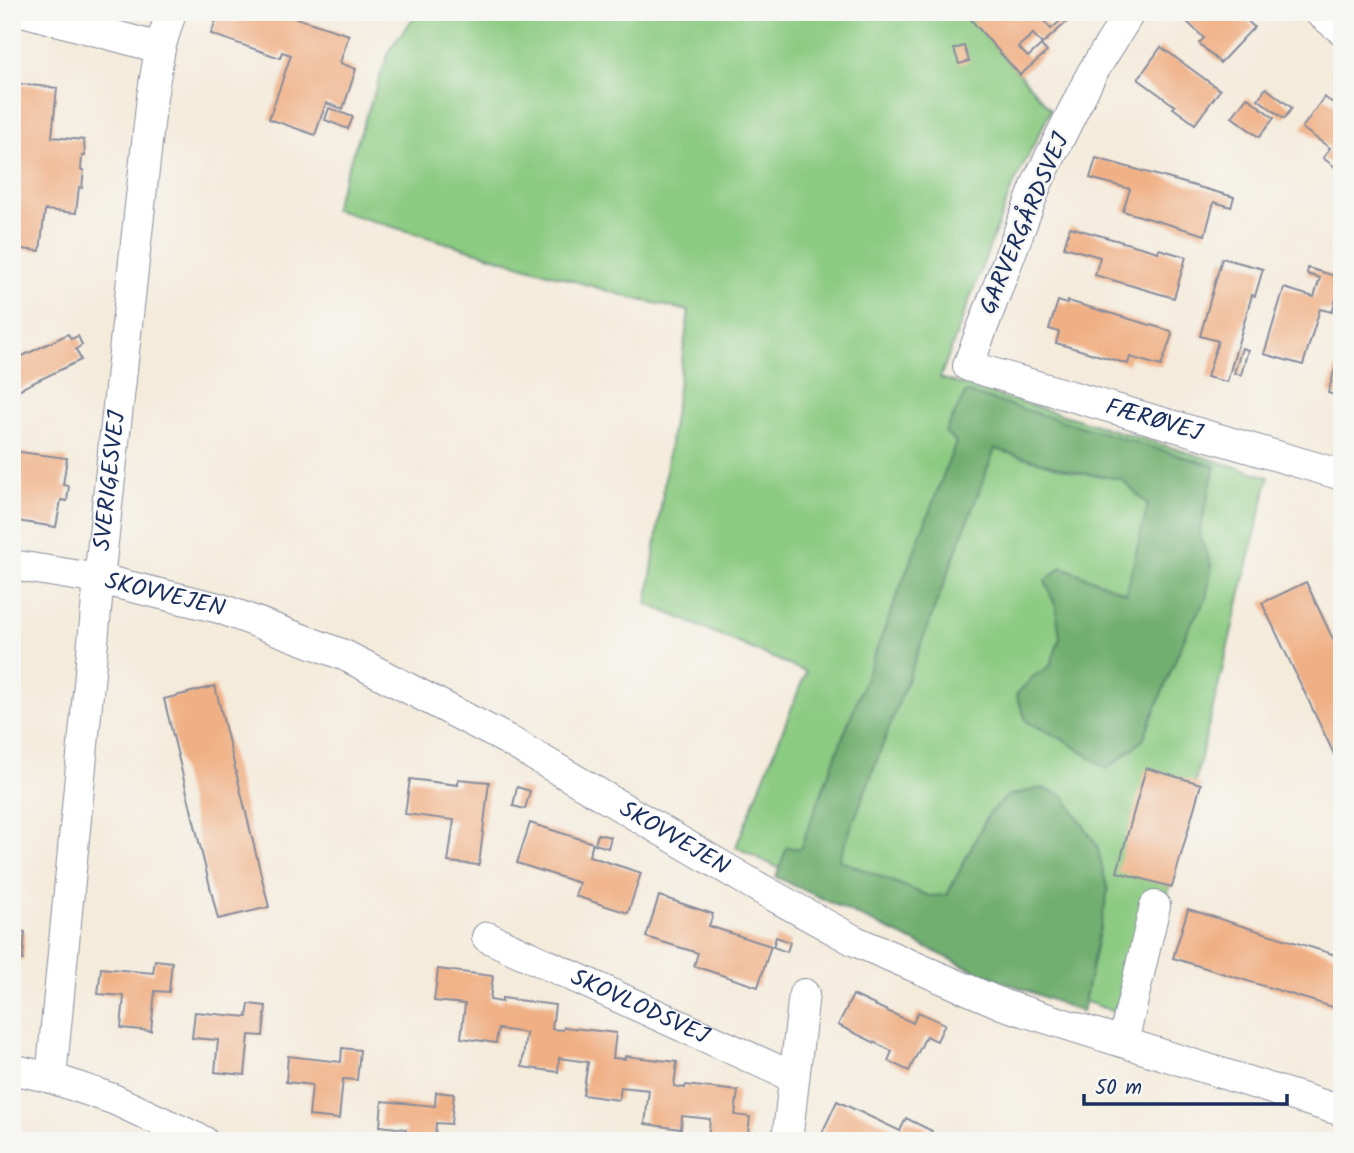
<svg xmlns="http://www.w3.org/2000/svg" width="1354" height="1153" viewBox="0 0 1354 1153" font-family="Kalam,sans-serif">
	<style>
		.green { fill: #8ccb82; stroke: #547d70; stroke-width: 2 }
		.forest { fill: #71af70; stroke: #466f67; stroke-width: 2 }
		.building { fill: #f0b085 }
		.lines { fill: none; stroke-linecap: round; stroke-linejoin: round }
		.minor-casing { stroke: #888d9c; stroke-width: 32 }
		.minor { stroke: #fff; stroke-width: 30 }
		.labels { text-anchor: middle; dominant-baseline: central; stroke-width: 5; stroke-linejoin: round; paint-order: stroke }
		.street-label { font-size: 24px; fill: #1b2f5e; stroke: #f6f6f2 }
	</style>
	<rect width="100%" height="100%" fill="#f6f6f2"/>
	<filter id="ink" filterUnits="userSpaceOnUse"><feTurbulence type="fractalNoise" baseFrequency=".0143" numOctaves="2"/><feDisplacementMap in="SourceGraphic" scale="14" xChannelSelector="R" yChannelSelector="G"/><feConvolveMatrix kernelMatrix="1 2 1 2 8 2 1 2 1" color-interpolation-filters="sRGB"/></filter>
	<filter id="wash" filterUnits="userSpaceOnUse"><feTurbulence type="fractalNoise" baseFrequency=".00686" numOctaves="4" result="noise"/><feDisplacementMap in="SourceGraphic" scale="28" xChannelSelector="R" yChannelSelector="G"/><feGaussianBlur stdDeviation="1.57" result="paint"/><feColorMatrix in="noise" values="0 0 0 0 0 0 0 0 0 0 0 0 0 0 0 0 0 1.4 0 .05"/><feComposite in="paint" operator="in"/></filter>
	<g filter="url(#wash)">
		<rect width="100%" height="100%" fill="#f4ebdb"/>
		<polygon class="green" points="418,12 965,12 1051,110 1011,190 940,378 1269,477 1137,1020 948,952 736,847 806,672 647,604 689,311 632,298 333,209 390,49"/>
		<polygon class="forest" points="966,392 1215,466 1199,536 1212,566 1206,599 1188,629 1143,740 1107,769 1063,739 1027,722 1016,695 1034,676 1050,666 1060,638 1056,607 1045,581 1062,567 1126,593 1148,505 1121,479 1075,472 995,449 839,860 929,896 947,895 988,815 1007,796 1042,788 1064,796 1097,846 1108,891 1082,1012 974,970 776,877 787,847 800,849 956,442 945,432"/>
		<g id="blocks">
			<g class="building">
				<polygon points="219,12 289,12 295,14 293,17 349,35 340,63 356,69 343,109 326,103 315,135 269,119 291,55 282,52 280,58 211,34"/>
				<polygon points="980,12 1044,12 1040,16 1051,29 1065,17 1068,21 1042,44 1033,34 1018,47 1028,57 1041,45 1047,52 1020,75 971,20"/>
				<polygon points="1190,12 1238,12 1254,27 1220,63 1199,43 1204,38 1184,19"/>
				<polygon points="964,46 969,61 959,64 954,49"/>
				<polygon points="1161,47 1220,90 1195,124 1173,108 1175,106 1138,79"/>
				<polygon points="12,83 57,88 52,137 84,140 85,156 82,156 81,170 84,170 82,188 79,187 76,213 45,210 40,251 12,248"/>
				<polygon points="1266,88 1292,108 1284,119 1258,99"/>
				<polygon points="1247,97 1274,118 1259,137 1232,117"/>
				<polygon points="1324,97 1342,109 1342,172 1323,158 1330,148 1302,128"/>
				<polygon points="329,108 353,117 348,129 325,120"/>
				<polygon points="1096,158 1234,197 1231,207 1214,202 1205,235 1123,211 1130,189 1090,178"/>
				<polygon points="1070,227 1158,252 1159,249 1186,257 1174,298 1095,275 1100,257 1064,247"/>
				<polygon points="1222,258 1263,269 1255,296 1252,295 1227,382 1207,377 1218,341 1200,336"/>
				<polygon points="1308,268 1342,278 1342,280 1332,312 1320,309 1303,365 1264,354 1284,288 1314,297 1320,278 1307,274"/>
				<polygon points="1058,301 1067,304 1068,301 1171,331 1172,335 1161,366 1130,357 1128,364 1056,343 1059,332 1049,329"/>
				<polygon points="68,334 71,339 78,336 82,345 76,349 81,360 12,393 12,361"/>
				<polygon points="1341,347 1342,347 1342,397 1328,393"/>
				<polygon points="1242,348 1248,350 1241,375 1234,373"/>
				<polygon points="12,451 67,458 63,485 69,486 67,501 61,500 56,527 17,521 18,516 15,516 12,523 12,502 17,482 12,481"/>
				<polygon points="1306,582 1342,658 1342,771 1262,603"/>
				<polygon points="215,686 269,907 218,919 164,699"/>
				<polygon points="1146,768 1201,784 1172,887 1117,872"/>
				<polygon points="410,779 458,785 458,779 489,782 479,865 448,862 454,820 405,814"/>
				<polygon points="517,787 530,791 525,809 513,806"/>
				<polygon points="530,823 593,843 589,856 641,873 628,913 575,896 579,883 517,863"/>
				<polygon points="598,834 611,837 608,848 595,844"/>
				<polygon points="659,896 713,914 709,926 771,946 758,987 694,966 698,953 646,937"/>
				<polygon points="1188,909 1342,957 1342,1010 1173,958"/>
				<polygon points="12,931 25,932 23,960 12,959"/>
				<polygon points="776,937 790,942 787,952 773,947"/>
				<polygon points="155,960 172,962 169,992 155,991 151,1031 121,1028 124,996 98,994 101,968 153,973"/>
				<polygon points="438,969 493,976 490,1000 502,1002 502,998 555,1005 552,1029 563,1030 564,1027 616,1033 613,1058 625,1059 625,1056 677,1062 674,1086 685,1088 686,1085 738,1091 735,1115 750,1117 747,1141 708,1141 710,1119 682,1116 681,1129 645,1124 649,1090 621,1087 619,1100 583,1095 588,1062 559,1058 558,1072 522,1067 526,1033 498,1029 496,1043 461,1038 465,1004 434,1001"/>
				<polygon points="853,995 913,1023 918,1012 945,1024 937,1041 926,1036 909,1071 888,1061 892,1051 838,1025"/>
				<polygon points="249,1004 266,1006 263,1036 249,1035 245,1075 215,1072 218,1040 192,1038 195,1012 247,1017"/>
				<polygon points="342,1048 360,1050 357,1080 343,1079 339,1119 309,1116 312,1085 286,1082 288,1056 341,1062"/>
				<polygon points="436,1092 454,1094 451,1124 436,1123 435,1141 404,1141 406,1129 380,1126 382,1101 435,1106"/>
				<polygon points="837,1101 900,1131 906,1118 932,1131 927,1141 839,1141 822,1133"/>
			</g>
		</g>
	</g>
	<g filter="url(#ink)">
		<use href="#blocks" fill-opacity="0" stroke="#888d9c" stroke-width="2"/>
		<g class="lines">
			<g class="minor-casing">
				<g id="minor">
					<polyline points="26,12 160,48"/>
					<path id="s1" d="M1130,12L1092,73L1038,181L968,366L1342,475"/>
					<polyline points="1319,12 1342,30"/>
					<path id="s2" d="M12,565L99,579L219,608L344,655L506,739L761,889L855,941L1004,1005L1342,1111"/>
					<path id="s3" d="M487,937L793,1077"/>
					<polyline points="1123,1042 1155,906"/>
					<polyline points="12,1069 51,1078 113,1099 203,1141"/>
					<path id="s4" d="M51,1078L99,579L152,97L160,48L171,12"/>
					<polyline points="787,1141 804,994"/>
				</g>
			</g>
			<use href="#minor" class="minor"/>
		</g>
	</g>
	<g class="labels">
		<g class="street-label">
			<text transform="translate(1025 224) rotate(-67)">GARVERGÅRDSVEJ</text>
			<text stroke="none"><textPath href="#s1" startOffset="584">FÆRØVEJ</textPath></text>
			<text stroke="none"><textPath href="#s4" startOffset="600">SVERIGESVEJ</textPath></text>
			<text stroke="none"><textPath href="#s2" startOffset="156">SKOVVEJEN</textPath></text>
			<text stroke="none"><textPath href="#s2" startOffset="723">SKOVVEJEN</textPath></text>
			<text stroke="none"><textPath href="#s3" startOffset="168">SKOVLODSVEJ</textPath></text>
		</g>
	</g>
	<rect width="1354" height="1153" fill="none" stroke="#f6f6f2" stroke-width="42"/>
	<path d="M1084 1094v10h203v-10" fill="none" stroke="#1b2f5e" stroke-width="3.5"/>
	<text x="1095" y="1094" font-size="21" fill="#1b2f5e" stroke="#f6f6f2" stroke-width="5" paint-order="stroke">50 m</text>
</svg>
